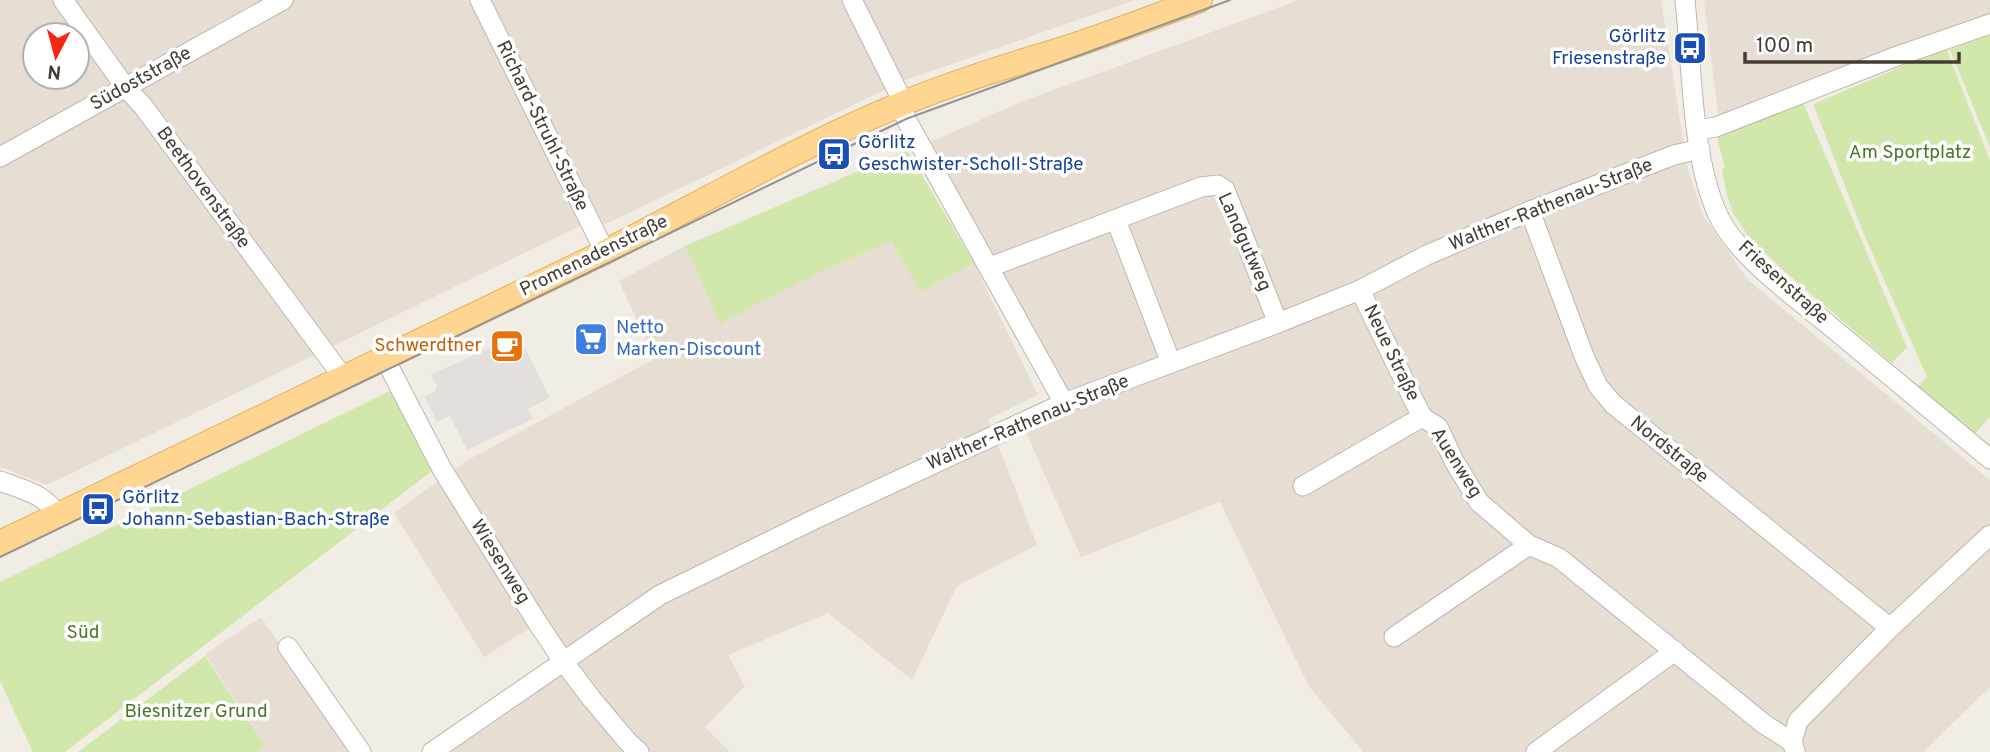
<svg xmlns="http://www.w3.org/2000/svg" width="1990" height="752" viewBox="0 0 1990 752" font-family="Overpass,sans-serif">
	<style>
		.residential { fill: #e6ded2; fill-rule: evenodd }
		.green { fill: #d1e7ac }
		.parking { fill: #e2dfdc }
		.lines { fill: none; stroke-linecap: round; stroke-linejoin: round }
		.minor-casing { stroke: #c0b6aa; stroke-width: 21 }
		.major-casing { stroke: #e3b261; stroke-width: 26 }
		.minor { stroke: #fff; stroke-width: 19 }
		.major { stroke: #fed691; stroke-width: 24 }
		.tram { stroke: #949494; stroke-width: 2 }
		.labels { text-anchor: middle; dominant-baseline: central; stroke-width: 7; stroke-linejoin: round; paint-order: stroke }
		.transit-label { font-size: 19px; fill: #164399; stroke: #fff; text-anchor: start }
		.street-label { font-size: 19px; fill: #443c34; stroke: #fff }
		.park-label { font-size: 19px; fill: #4b7528; stroke: #fff }
		.shop-label { font-size: 19px; fill: #366cbe; stroke: #fff; text-anchor: start }
		.food-label { font-size: 19px; fill: #c56008; stroke: #fff; text-anchor: end }
	</style>
	<rect width="100%" height="100%" fill="#f2ede4"/>
	<g class="residential">
		<path d="M0,0H474L582,225L47,485L0,467ZM35,35H77V77H35Z"/>
		<polygon points="489,0 1135,0 903,81 604,225"/>
		<polygon points="1299,0 1661,0 1688,170 1703,215 1748,280 1990,480 1990,687 1923,752 1363,752 1308,685 1220,502 1081,557 1025,430 1074,409 928,143 1023,101"/>
		<polygon points="1704,0 1990,0 1990,17 1719,121"/>
		<polygon points="891,241 920,292 974,263 1038,395 988,419 1037,545 957,586 912,680 828,613 728,655 745,686 705,727 730,752 446,752 575,663 544,619 484,657 394,513 466,461 654,359 619,281 685,246 720,324 814,275"/>
		<polygon points="261,617 355,752 258,752 265,746 205,654"/>
	</g>
	<g class="green">
		<polygon points="1990,34 1990,147 1950,50"/>
		<polygon points="1946,48 1990,160 1990,416 1975,434 1918,386 1927,377 1863,232 1813,104"/>
		<polygon points="1802,100 1907,347 1892,363 1785,272 1749,237 1734,215 1727,196 1722,169 1725,167 1716,134"/>
		<polygon points="907,150 974,263 920,292 891,241 814,275 720,324 685,246"/>
		<polygon points="394,389 436,468 65,752 33,752 0,681 0,582"/>
		<polygon points="205,656 265,746 257,752 78,752"/>
	</g>
	<polygon class="parking" points="495,345 501,357 524,346 550,398 528,409 533,419 467,450 450,416 437,422 424,396 435,391 437,386 431,375"/>
	<g class="lines">
		<g class="minor-casing">
			<g id="minor">
				<polyline points="63,0 126,88 143,106 343,377"/>
				<polyline points="480,0 605,252"/>
				<polyline points="852,0 899,94 906,119 1064,403"/>
				<path d="M1685,0C1692,65 1691,156 1718,215C1737,256 1795,297 1830,326C1884,371 1937,415 1990,459"/>
				<polyline points="1697,130 1716,127 1892,58 1990,24"/>
				<polyline points="0,157 283,0"/>
				<polyline points="1530,211 1584,356 1598,386 1613,404 1890,628"/>
				<polyline points="1116,220 1171,363"/>
				<polyline points="990,267 1201,187 1218,185 1225,190 1278,323"/>
				<polyline points="1360,290 1422,417"/>
				<polyline points="384,357 442,469 537,622 563,661 591,698 628,742 639,752"/>
				<polyline points="1422,417 1438,427 1454,461 1479,502 1529,545 1559,558 1764,724 1792,742"/>
				<path d="M0,481C21,489 46,494 57,515"/>
				<polyline points="1303,486 1422,417"/>
				<polyline points="1394,637 1529,545"/>
				<polyline points="288,647 361,752"/>
				<polyline points="1795,751 1792,742 1798,721 1890,628 1990,535"/>
				<polyline points="432,752 660,595 813,520 1064,403 1278,323 1360,290 1427,255 1530,211 1674,155 1700,149"/>
				<polyline points="1536,752 1675,651"/>
			</g>
		</g>
		<g class="major-casing">
			<path id="major" d="M0,543L605,252C703,202 798,147 899,105C951,83 1006,66 1060,50C1107,35 1153,17 1200,0"/>
		</g>
		<use href="#minor" class="minor"/>
		<use href="#major" class="major"/>
		<polyline class="tram" points="0,557 906,119 1230,0"/>
	</g>
	<defs>
		<g id="bus-square" transform="scale(1.75)"><rect x="-9" y="-9" width="18" height="18" rx="4" fill="#1a4fb4" stroke="#fff"/><path d="M-5-6H5V4H4V6H2V4H-2V6H-4V4H-5ZM-3.5-4V0h7V-4ZM-3.5 1.2v1.5H-2V1.2ZM2 1.2v1.5H3.5V1.2Z" fill="#fff"/></g>
		<g id="supermarket-square" transform="scale(1.75)"><rect x="-9" y="-9" width="18" height="18" rx="4" fill="#3f7fe0" stroke="#fff"/><path d="M-6-5.5h2.5l.6 2H6L4.5 2H-2.5L-4.4-4H-6ZM-1.5 3.2a1.3 1.3 0 1 0 .1 0ZM3 3.2a1.3 1.3 0 1 0 .1 0Z" fill="#fff"/></g>
		<g id="cafe-square" transform="scale(1.75)"><rect x="-9" y="-9" width="18" height="18" rx="4" fill="#e8710a" stroke="#fff"/><path d="M-5.5-4.5H6V0H3Q3 3.5 0 3.5H-2.5Q-5.5 3.5-5.5 0ZM3-3.2v2h1.7v-2ZM-6 4.5H4V6H-6Z" fill="#fff"/></g>
	</defs>
	<g fill-rule="evenodd">
		<use href="#bus-square" x="1690" y="48"/>
		<use href="#bus-square" x="834" y="154"/>
		<use href="#supermarket-square" x="591" y="339"/>
		<use href="#cafe-square" x="507" y="346"/>
		<use href="#bus-square" x="98" y="509"/>
	</g>
	<g class="labels">
		<g class="transit-label">
			<text x="1666" y="37" text-anchor="end">Görlitz<tspan x="1666" dy="22">Friesenstraße</tspan></text>
			<text x="858" y="143">Görlitz<tspan x="858" dy="22">Geschwister-Scholl-Straße</tspan></text>
			<text x="122" y="498">Görlitz<tspan x="122" dy="22">Johann-Sebastian-Bach-Straße</tspan></text>
		</g>
		<g class="street-label">
			<text transform="translate(141 79) rotate(-29)">Südoststraße</text>
			<text transform="translate(542 126) rotate(64)">Richard-Struhl-Straße</text>
			<text transform="translate(203 188) rotate(54)">Beethovenstraße</text>
			<text transform="translate(1551 205) rotate(-22)">Walther-Rathenau-Straße</text>
			<text transform="translate(1244 242) rotate(66)">Landgutweg</text>
			<text transform="translate(594 256) rotate(-26)">Promenadenstraße</text>
			<text transform="translate(1783 283) rotate(42)">Friesenstraße</text>
			<text transform="translate(1391 353) rotate(64)">Neue Straße</text>
			<text transform="translate(1028 423) rotate(-23)">Walther-Rathenau-Straße</text>
			<text transform="translate(1669 450) rotate(39)">Nordstraße</text>
			<text transform="translate(1456 463) rotate(58)">Auenweg</text>
			<text transform="translate(500 562) rotate(58)">Wiesenweg</text>
		</g>
		<g class="park-label">
			<text x="1910" y="153">Am Sportplatz</text>
			<text x="83" y="633">Süd</text>
			<text x="196" y="712">Biesnitzer Grund</text>
		</g>
		<g class="shop-label">
			<text x="616" y="328">Netto<tspan x="616" dy="22">Marken-Discount</tspan></text>
		</g>
		<g class="food-label">
			<text x="482" y="346">Schwerdtner</text>
		</g>
	</g>
	<g transform="translate(56 56) rotate(186)"><circle r="33" fill="#ffffff" stroke="#b4b1ae" stroke-width="2"/>
	<path d="M0-5L12 26L0 18L-12 26Z" fill="#f92414"/>
	<text y="-10" font-size="19" font-weight="bold" text-anchor="middle" fill="#443c34">N</text>
	</g>
	<path d="M1745 52v10h214v-10" fill="none" stroke="#443c34" stroke-width="3.5"/>
	<text x="1756" y="52" font-size="21" fill="#443c34" stroke="#ffffff" stroke-width="5" paint-order="stroke">100 m</text>
</svg>
